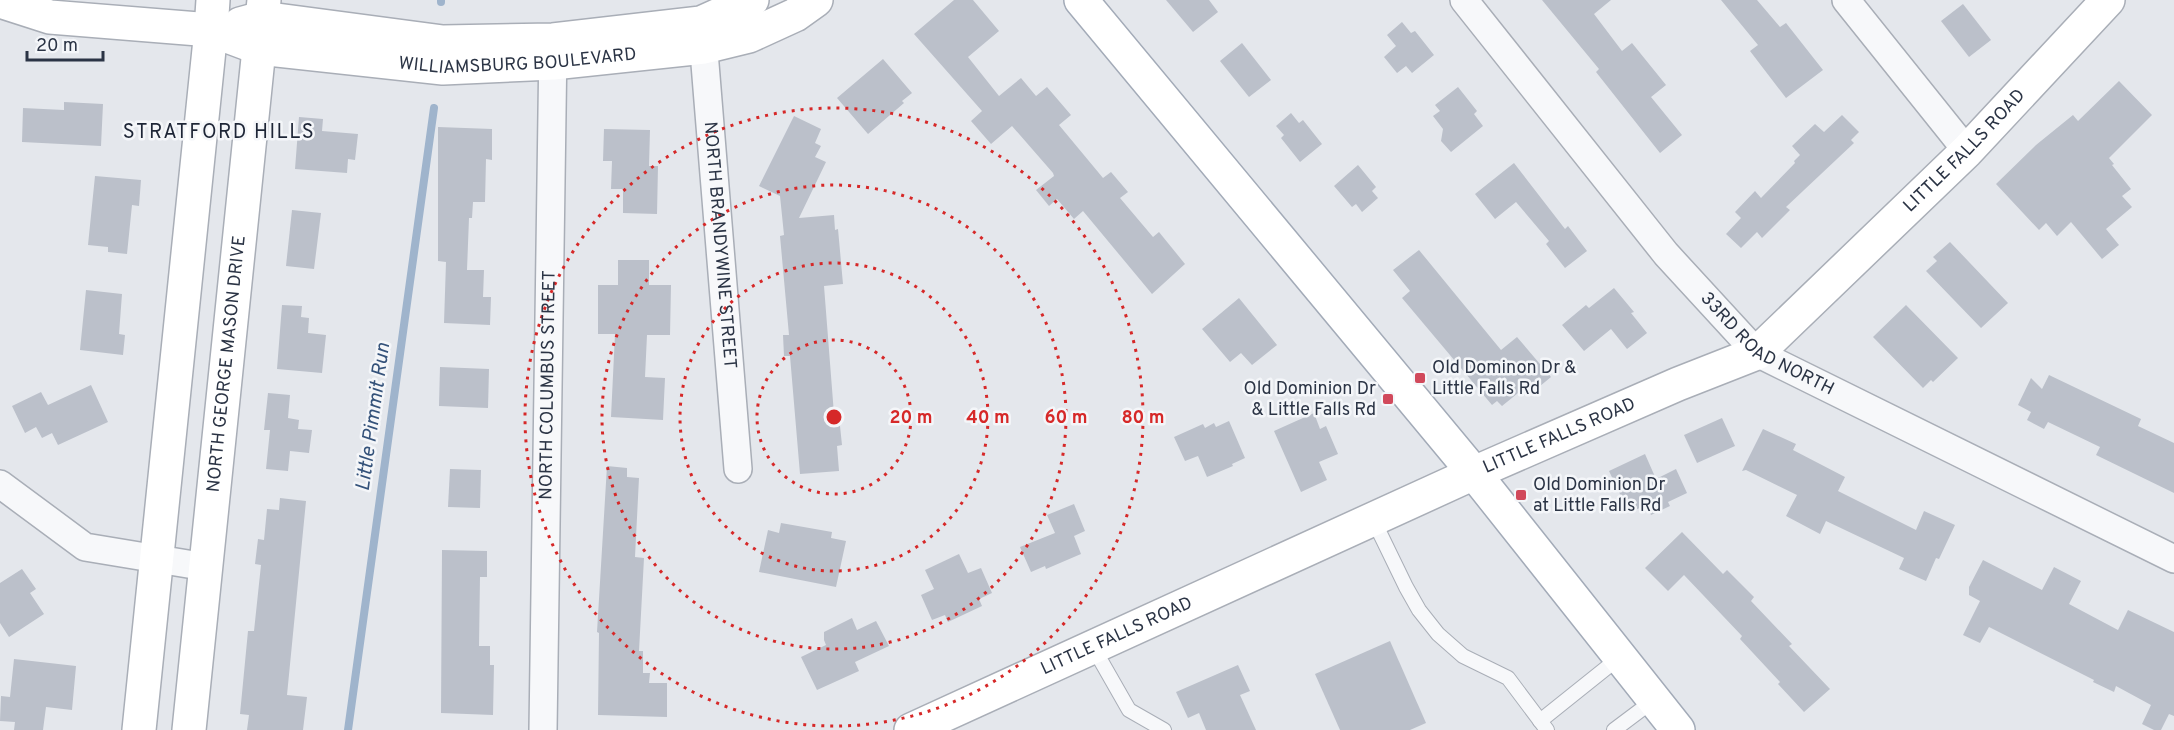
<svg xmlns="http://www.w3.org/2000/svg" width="2174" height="730" viewBox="0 0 2174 730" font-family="Overpass,sans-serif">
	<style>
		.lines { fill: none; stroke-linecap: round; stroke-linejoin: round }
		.stream { stroke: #9fb4cc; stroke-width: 8 }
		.building { fill: #bbc0ca }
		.lane-casing { stroke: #a9aeb7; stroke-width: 16 }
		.street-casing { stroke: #a9aeb7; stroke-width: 30 }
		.secondary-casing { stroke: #a9aeb7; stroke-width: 36 }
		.primary-casing { stroke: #a3abb8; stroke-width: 36 }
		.lane { stroke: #f7f8fa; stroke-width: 14 }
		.street { stroke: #f7f8fa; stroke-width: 27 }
		.secondary { stroke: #fff; stroke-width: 33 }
		.primary { stroke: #fff; stroke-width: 33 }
		.ring { fill: none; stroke: #d62828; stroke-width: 3; stroke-dasharray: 3 6 }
		.poi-dot { fill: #d1495b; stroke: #f4f6f9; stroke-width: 2 }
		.labels { text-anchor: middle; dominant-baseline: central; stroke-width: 5; stroke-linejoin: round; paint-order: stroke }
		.street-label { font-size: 18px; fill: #2b3445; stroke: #f4f6f9 }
		.poi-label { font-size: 18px; fill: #2b3445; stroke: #f4f6f9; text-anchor: start }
		.neighbourhood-label { font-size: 20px; letter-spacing: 1.5px; fill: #1d2536; stroke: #f4f6f9 }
		.water-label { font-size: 20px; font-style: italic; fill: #34527a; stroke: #f4f6f9 }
		.centre { fill: #d62828; stroke: #f4f6f9; stroke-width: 3 }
		.ring-label { font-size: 18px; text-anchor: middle; font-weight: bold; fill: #d62828; stroke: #f4f6f9; stroke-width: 5; stroke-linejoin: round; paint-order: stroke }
	</style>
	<rect width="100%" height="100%" fill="#e4e7ec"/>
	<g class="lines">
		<g class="stream">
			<polyline points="441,2 441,0"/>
			<polyline points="348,730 434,108"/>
		</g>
	</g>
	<g class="building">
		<polygon points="954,0 973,0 999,31 968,57 999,96 1021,78 1036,96 1047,87 1071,115 1059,125 1103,178 1111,172 1128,192 1120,198 1153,237 1159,232 1185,264 1152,294 1083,211 1074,219 1057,199 1049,206 1036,190 1054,176 1053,173 1012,126 991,144 971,121 982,111 914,34"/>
		<polygon points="1166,0 1209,0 1218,12 1193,32"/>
		<polygon points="1542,0 1611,0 1594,14 1622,51 1632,43 1666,85 1651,97 1682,135 1660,153 1596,72 1599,69"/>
		<polygon points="1721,0 1757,0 1780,27 1786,23 1823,70 1786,98 1750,51 1758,45"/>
		<polygon points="1963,4 1991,40 1969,57 1941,21"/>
		<polygon points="1402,22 1411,33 1415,31 1434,55 1412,73 1406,66 1397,73 1384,57 1396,46 1387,35"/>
		<polygon points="1242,43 1271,80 1249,97 1220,61"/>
		<polygon points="883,59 912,93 902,101 904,103 868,134 837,98"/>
		<polygon points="2119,81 2152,115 2109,158 2114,164 2112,165 2131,189 2122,196 2132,207 2106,229 2119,245 2102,259 2071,222 2057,236 2046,223 2039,230 1996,184 2036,145 2073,115 2078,121"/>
		<polygon points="1458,87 1477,111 1474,114 1483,126 1451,152 1441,141 1443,129 1433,116 1440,111 1435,105"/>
		<polygon points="64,102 103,104 101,146 22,142 23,108 64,110"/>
		<polygon points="1291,113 1299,123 1303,120 1322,144 1300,162 1281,138 1284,135 1276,126"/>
		<polygon points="1842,115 1859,132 1851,140 1854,143 1786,207 1790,210 1762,238 1757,232 1741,248 1726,234 1741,218 1735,212 1755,191 1761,198 1795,163 1794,161 1800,155 1792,146 1815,124 1824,132"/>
		<polygon points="794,116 821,129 815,143 821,146 815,157 826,162 799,218 834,215 835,230 838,229 843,284 824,286 835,427 840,426 842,445 837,446 839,471 800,474 790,356 784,356 783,335 789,335 780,236 784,235 780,196 759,186"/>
		<polygon points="299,117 323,119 322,131 358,134 355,160 348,159 347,173 295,169"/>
		<polygon points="438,127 492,129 492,160 486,159 485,202 473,202 472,218 469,218 467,270 484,270 483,297 491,297 490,325 444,323 446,262 438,261"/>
		<polygon points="604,129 650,130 649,166 658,166 657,214 623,213 623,189 611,189 612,161 603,161"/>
		<polygon points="1514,163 1565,229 1568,226 1587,251 1565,268 1546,244 1549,241 1516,202 1495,219 1475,194"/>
		<polygon points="1358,165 1376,187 1372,191 1378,198 1362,212 1356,204 1352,207 1334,186"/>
		<polygon points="95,176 141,180 139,206 132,205 127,254 108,252 108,247 88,245"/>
		<polygon points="292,210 321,213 314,269 286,266"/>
		<polygon points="1950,242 2008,303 1981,328 1926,271 1937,261 1933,257"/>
		<polygon points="1419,250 1501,350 1517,337 1551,377 1528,396 1523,389 1502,406 1497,401 1492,405 1402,298 1410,291 1393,270"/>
		<polygon points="618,260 649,260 649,285 671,285 670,335 647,335 645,377 665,378 663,420 611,417 615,334 598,334 598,285 618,285"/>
		<polygon points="1614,288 1634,312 1631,313 1647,333 1627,349 1611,329 1584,351 1562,325 1586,305 1589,308"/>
		<polygon points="86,290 122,294 119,334 125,335 123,355 80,350"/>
		<polygon points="1239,298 1277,345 1252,365 1241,353 1230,362 1202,329"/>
		<polygon points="282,305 302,306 301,317 309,318 308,333 326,335 322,373 277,369"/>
		<polygon points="1906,305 1958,358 1933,382 1931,380 1923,388 1873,337"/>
		<polygon points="440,367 489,369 488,408 439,406"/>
		<polygon points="2049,375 2141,419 2138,426 2174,443 2174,493 2096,455 2100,447 2048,422 2044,429 2027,420 2031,412 2018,405 2031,378 2042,389"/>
		<polygon points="91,385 108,422 58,445 52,433 42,438 36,427 25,433 12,406 41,392 48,405"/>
		<polygon points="268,393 290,395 288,418 299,420 298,429 312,430 309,453 290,451 288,471 266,469 270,430 264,430"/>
		<polygon points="1314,413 1320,429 1326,426 1338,454 1319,462 1327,480 1301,492 1274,431"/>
		<polygon points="1722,418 1735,446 1697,463 1684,435"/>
		<polygon points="1229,421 1245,458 1232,464 1233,466 1207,477 1198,456 1185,461 1174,437 1203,424 1205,428 1214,423 1216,427"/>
		<polygon points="1763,429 1796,444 1793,450 1845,477 1838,491 1916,530 1924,511 1955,525 1939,559 1936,558 1926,581 1899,569 1904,558 1826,521 1820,534 1786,516 1797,495 1746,470 1742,471"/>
		<polygon points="1645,454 1656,479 1676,469 1687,493 1668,502 1670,506 1651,515 1646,505 1629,513 1609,471"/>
		<polygon points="607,466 627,468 627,477 639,478 635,557 644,558 639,651 643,651 643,673 650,673 649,683 667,683 667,717 598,715 599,633 597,632"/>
		<polygon points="450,469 481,470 480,508 448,507"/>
		<polygon points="280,498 306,501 287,695 307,697 303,730 247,730 249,715 240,714 248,631 254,631 261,565 255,564 258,539 264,540 267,509 279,510"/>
		<polygon points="1074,504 1085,531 1074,536 1081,554 1046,569 1045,566 1031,572 1020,547 1055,533 1047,515"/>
		<polygon points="781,523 832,532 831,538 846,541 836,587 759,572 768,530 779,533"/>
		<polygon points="1682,532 1723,574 1727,570 1754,597 1751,601 1792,644 1789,646 1830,689 1804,712 1778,684 1780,682 1740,639 1742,636 1684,575 1668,591 1645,568"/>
		<polygon points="442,550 487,551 487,577 480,577 479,646 490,646 490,665 494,665 493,715 441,713"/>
		<polygon points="959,554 968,573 981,568 992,593 979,599 982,606 948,622 945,615 932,620 921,595 934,589 925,570"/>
		<polygon points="1983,560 2042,590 2054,567 2081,581 2069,604 2118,630 2128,610 2174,632 2174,716 2169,714 2161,730 2154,730 2142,724 2151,705 2116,686 2114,692 2093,682 2094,680 1989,627 1980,643 1963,635 1980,601 1969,595 1969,587"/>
		<polygon points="22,569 36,589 30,593 44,614 9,637 0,623 0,583"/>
		<polygon points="852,618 857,630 876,621 889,646 855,662 859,671 817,690 801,657 826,645 824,640 824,632"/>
		<polygon points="1390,641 1426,723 1410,730 1340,730 1315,674"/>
		<polygon points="14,659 76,666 72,710 46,707 43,730 14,730 15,722 0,721 1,696 10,697"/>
		<polygon points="1238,665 1250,691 1240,695 1256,730 1206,730 1199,713 1188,718 1176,692"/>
	</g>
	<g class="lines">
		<g class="lane-casing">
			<g id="lane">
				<polyline points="1373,519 1406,587 1419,610 1438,634 1463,656 1508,678 1547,730"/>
				<polyline points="1093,647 1129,710 1164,730"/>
				<polyline points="1540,721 1620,657"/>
				<polyline points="1614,730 1654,700"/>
			</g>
		</g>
		<g class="street-casing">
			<g id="street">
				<path id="s1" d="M1464,0L1666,254L1757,353L2174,559"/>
				<polyline points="1846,0 1967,151"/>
				<path id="s2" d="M702,27L738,469"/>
				<polyline points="0,484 85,547 206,567"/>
				<path id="s3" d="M543,730L553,44"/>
			</g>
		</g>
		<g class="secondary-casing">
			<g id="secondary">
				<path id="s4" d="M0,1L50,17L211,30L259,48L443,68L553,63L704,47L749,36L795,15L816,0"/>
				<polyline points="240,24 262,18 443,42 553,40 701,23 752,0"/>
				<polyline points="139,730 211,30 213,0"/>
				<path id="s5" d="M189,730L264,0"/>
				<path id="s6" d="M911,730L1474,473L1678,384L1757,353L1967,151L2108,0"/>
			</g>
		</g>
		<g class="primary-casing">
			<polyline id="primary" points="1081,0 1474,473 1678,730"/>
		</g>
		<use href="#lane" class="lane"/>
		<use href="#street" class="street"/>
		<use href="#secondary" class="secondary"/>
		<use href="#primary" class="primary"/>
	</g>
	<g class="ring">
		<circle cx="834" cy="417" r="77"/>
		<circle cx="834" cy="417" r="154"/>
		<circle cx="834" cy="417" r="232"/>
		<circle cx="834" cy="417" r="309"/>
	</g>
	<g class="poi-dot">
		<rect x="1414" y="372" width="12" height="12" rx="3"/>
		<rect x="1382" y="393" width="12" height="12" rx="3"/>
		<rect x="1515" y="489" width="12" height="12" rx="3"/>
	</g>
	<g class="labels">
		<g class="street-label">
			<text stroke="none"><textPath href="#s4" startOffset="525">WILLIAMSBURG BOULEVARD</textPath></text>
			<text stroke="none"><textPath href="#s6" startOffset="1216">LITTLE FALLS ROAD</textPath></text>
			<text stroke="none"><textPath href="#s2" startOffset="219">NORTH BRANDYWINE STREET</textPath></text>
			<text stroke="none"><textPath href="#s1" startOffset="462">33RD ROAD NORTH</textPath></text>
			<text stroke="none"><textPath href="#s5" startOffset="368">NORTH GEORGE MASON DRIVE</textPath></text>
			<text stroke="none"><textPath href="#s3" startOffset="345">NORTH COLUMBUS STREET</textPath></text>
			<text stroke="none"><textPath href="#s6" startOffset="712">LITTLE FALLS ROAD</textPath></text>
			<text stroke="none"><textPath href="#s6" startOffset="226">LITTLE FALLS ROAD</textPath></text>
		</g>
		<g class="poi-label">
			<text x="1432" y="368">Old Dominon Dr &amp;<tspan x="1432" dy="21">Little Falls Rd</tspan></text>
			<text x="1376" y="389" text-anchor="end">Old Dominion Dr<tspan x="1376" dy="21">&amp; Little Falls Rd</tspan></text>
			<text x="1533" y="485">Old Dominion Dr<tspan x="1533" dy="21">at Little Falls Rd</tspan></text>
		</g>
		<g class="neighbourhood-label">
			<text x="219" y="133">STRATFORD HILLS</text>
		</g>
		<g class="water-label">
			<text transform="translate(374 417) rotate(-82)">Little Pimmit Run</text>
		</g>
	</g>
	<circle cx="834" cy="417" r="9" class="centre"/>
	<g class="ring-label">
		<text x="911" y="423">20 m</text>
		<text x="988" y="423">40 m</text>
		<text x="1066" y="423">60 m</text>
		<text x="1143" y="423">80 m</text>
	</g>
	<path d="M27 51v9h76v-9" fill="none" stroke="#2b3445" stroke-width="3"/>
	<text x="36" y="51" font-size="18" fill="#2b3445" stroke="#f4f6f9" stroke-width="4.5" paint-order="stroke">20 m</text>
</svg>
